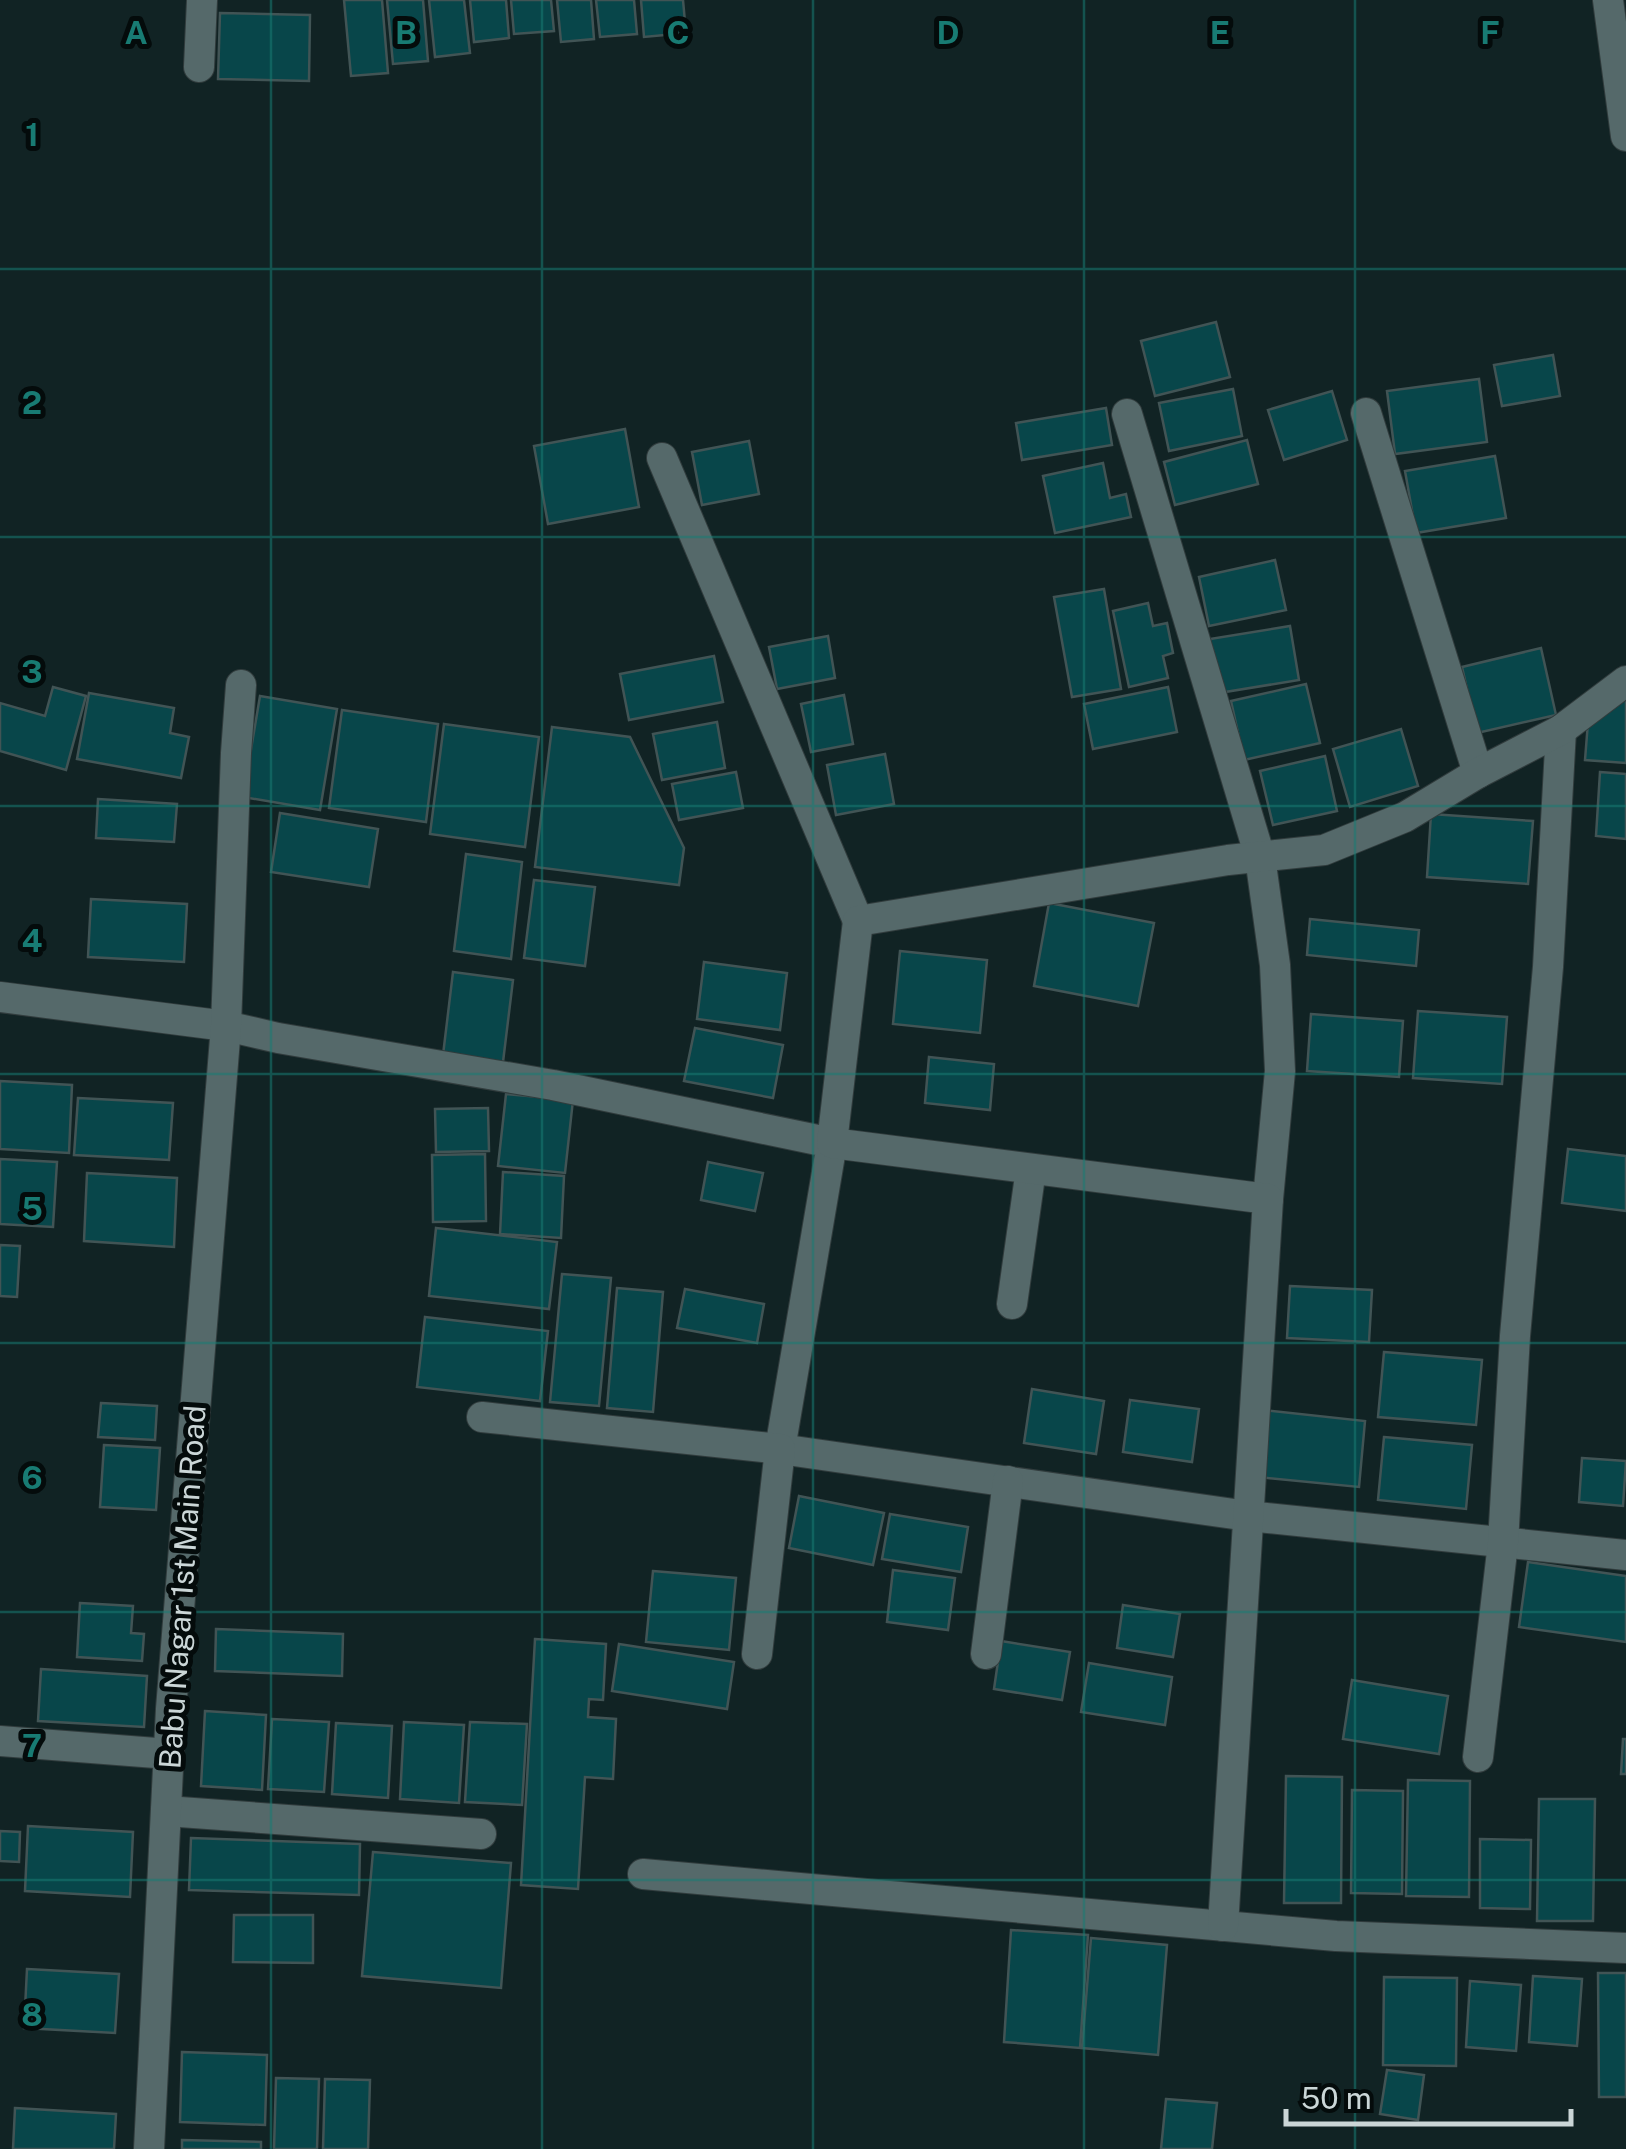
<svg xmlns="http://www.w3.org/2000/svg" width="1626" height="2149" viewBox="0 0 1626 2149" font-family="'Public Sans',sans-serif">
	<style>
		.building { fill: #08464a; stroke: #415455; stroke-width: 2.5 }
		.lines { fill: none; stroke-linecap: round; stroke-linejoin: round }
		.minor-casing { stroke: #313c3d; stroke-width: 32 }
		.minor { stroke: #55696a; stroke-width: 30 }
		.grid { fill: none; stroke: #187b73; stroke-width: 2.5; stroke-opacity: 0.55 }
		.labels { text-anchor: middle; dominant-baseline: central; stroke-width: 10; stroke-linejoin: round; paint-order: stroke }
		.street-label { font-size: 30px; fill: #cbd6d7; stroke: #040b0b }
		.grid-label { font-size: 32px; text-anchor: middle; font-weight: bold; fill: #187b73; stroke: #040b0b; stroke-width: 10; stroke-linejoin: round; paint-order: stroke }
	</style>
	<rect width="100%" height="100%" fill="#112324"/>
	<g class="building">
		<polygon points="344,0 382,0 388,73 351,76"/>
		<polygon points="387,0 423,0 428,61 393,64"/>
		<polygon points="429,0 464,0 470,53 435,57"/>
		<polygon points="470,0 506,0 509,38 474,42"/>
		<polygon points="511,0 551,0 554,31 514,34"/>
		<polygon points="557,0 591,0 594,39 561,42"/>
		<polygon points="596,0 634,0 637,34 600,37"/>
		<polygon points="641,0 683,0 686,33 644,37"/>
		<polygon points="220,13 310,15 309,81 218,79"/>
		<polygon points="1216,322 1230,377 1155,396 1141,341"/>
		<polygon points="1553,355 1560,396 1502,406 1494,365"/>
		<polygon points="1479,379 1487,442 1395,454 1387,391"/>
		<polygon points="1233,389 1242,436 1169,451 1159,403"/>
		<polygon points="1332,391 1347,440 1284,460 1268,410"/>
		<polygon points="1106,408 1112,445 1022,460 1016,423"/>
		<polygon points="625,429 639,507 548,524 534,446"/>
		<polygon points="1247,440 1258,484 1175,505 1164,462"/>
		<polygon points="749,441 759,494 702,505 692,452"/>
		<polygon points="1495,456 1506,518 1416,533 1405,471"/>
		<polygon points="1103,463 1110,498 1126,494 1131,517 1055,533 1043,476"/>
		<polygon points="1275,560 1286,610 1209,626 1199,577"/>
		<polygon points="1104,589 1121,689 1072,697 1054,597"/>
		<polygon points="1148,603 1153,626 1167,623 1173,653 1163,656 1168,678 1129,687 1113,611"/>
		<polygon points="1290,626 1299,680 1219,693 1210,639"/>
		<polygon points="828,636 835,678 777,689 769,647"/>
		<polygon points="1541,648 1556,715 1477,733 1462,667"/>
		<polygon points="714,656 723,702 629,720 620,674"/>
		<polygon points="1306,684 1320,743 1244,760 1231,701"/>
		<polygon points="53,687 86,696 66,770 0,751 0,703 45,716"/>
		<polygon points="1168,687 1177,732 1093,749 1084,704"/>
		<polygon points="89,693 174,708 170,733 189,737 181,778 77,759"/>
		<polygon points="844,695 853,744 811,752 801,704"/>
		<polygon points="260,696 337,709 320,810 243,797"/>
		<polygon points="1626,696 1626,763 1585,760 1588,722"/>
		<polygon points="342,710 438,724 426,822 329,808"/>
		<polygon points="717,722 725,768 662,780 653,734"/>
		<polygon points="444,724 539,737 525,847 430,834"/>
		<polygon points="552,727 630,737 684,848 679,885 535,867"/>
		<polygon points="1401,729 1418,786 1350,807 1333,749"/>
		<polygon points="885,754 894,804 836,815 827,765"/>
		<polygon points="1325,756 1337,811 1273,825 1260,771"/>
		<polygon points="736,772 743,808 679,820 672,784"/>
		<polygon points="1600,772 1626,774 1626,839 1596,836"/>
		<polygon points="98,799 177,804 174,842 96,838"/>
		<polygon points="280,813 378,829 369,887 271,872"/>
		<polygon points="1431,814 1533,821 1528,884 1427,877"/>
		<polygon points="466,854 522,862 511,959 454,951"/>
		<polygon points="534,880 595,887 585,966 524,958"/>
		<polygon points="91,899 187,904 184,962 88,957"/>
		<polygon points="1049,903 1154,923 1138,1006 1034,986"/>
		<polygon points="1310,919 1419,930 1416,966 1307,955"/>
		<polygon points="900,951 987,960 980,1033 893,1024"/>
		<polygon points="704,962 787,973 780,1030 697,1019"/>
		<polygon points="453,972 513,980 503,1062 443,1055"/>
		<polygon points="1418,1011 1507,1017 1502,1084 1413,1078"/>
		<polygon points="1311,1014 1403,1021 1399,1077 1307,1071"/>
		<polygon points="695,1028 783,1045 773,1098 684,1081"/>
		<polygon points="929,1057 994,1064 990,1110 925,1103"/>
		<polygon points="0,1081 72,1085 69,1153 0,1149"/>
		<polygon points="506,1094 573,1100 565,1173 498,1166"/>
		<polygon points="78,1098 173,1103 169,1160 74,1155"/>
		<polygon points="488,1108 489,1151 436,1152 435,1109"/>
		<polygon points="1568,1149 1626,1156 1626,1211 1562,1203"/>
		<polygon points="485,1154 486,1221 433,1222 432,1155"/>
		<polygon points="0,1159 57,1162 53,1227 0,1224"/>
		<polygon points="708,1162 763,1173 755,1211 701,1200"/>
		<polygon points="503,1172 564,1176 561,1238 500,1234"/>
		<polygon points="87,1173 177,1178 174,1247 84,1241"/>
		<polygon points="436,1228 557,1242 549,1309 429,1296"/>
		<polygon points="0,1245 20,1246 17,1297 0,1296"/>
		<polygon points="562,1274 611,1278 599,1406 550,1402"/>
		<polygon points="1290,1286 1372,1290 1369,1342 1287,1338"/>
		<polygon points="617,1288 663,1292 653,1412 607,1408"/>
		<polygon points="685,1289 764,1304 757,1343 677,1328"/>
		<polygon points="425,1317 548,1331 540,1401 417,1387"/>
		<polygon points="1384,1352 1482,1360 1476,1425 1378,1417"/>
		<polygon points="1032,1389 1104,1401 1096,1454 1024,1443"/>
		<polygon points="1130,1400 1199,1409 1192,1462 1123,1452"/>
		<polygon points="101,1403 157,1406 155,1440 98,1437"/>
		<polygon points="1264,1410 1365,1421 1359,1487 1258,1477"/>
		<polygon points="1384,1437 1472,1445 1466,1509 1378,1500"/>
		<polygon points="104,1445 160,1448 156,1510 100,1507"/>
		<polygon points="1582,1458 1626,1461 1623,1506 1579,1502"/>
		<polygon points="799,1496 884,1513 873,1565 789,1548"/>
		<polygon points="890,1514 968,1527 961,1572 882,1559"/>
		<polygon points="1528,1562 1626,1576 1626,1642 1519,1627"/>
		<polygon points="893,1570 955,1578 948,1630 887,1622"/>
		<polygon points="653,1571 736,1578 729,1650 646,1642"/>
		<polygon points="80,1603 133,1606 131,1633 144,1634 142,1661 77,1657"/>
		<polygon points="1123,1605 1180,1614 1173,1657 1117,1648"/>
		<polygon points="216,1629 343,1634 342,1676 215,1671"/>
		<polygon points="535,1639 606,1644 603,1700 589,1699 588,1717 616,1719 613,1779 585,1777 578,1889 521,1885"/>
		<polygon points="1001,1641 1070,1652 1062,1700 994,1689"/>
		<polygon points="619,1644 734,1662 727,1709 612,1691"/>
		<polygon points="1089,1663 1172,1677 1165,1725 1081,1712"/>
		<polygon points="41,1669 147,1676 144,1727 38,1721"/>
		<polygon points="1352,1680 1448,1696 1439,1754 1343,1739"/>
		<polygon points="205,1711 266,1715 262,1790 201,1786"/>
		<polygon points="272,1719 329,1722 324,1792 268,1789"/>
		<polygon points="404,1722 464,1725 459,1803 400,1799"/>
		<polygon points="470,1722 527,1724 522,1805 465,1802"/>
		<polygon points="336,1723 392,1726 388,1798 332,1794"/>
		<polygon points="1623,1739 1626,1739 1626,1774 1621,1774"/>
		<polygon points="1286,1776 1342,1777 1341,1903 1284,1903"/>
		<polygon points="1408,1780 1470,1781 1469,1897 1406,1896"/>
		<polygon points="1352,1790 1403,1791 1402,1894 1351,1893"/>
		<polygon points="1539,1799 1595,1799 1593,1921 1537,1921"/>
		<polygon points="28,1826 133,1832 130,1897 25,1891"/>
		<polygon points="0,1831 20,1832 19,1862 0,1861"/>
		<polygon points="191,1838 360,1844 359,1895 189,1890"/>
		<polygon points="1480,1839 1531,1840 1530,1909 1480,1908"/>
		<polygon points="373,1852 511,1863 501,1988 362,1976"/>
		<polygon points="234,1915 313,1915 313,1963 233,1962"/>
		<polygon points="1011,1930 1088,1935 1080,2048 1004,2042"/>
		<polygon points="1091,1938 1167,1945 1158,2055 1082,2048"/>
		<polygon points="27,1969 119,1974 115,2033 24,2028"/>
		<polygon points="1598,1973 1626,1973 1626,2097 1599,2097"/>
		<polygon points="1533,1976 1582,1979 1577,2046 1529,2042"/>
		<polygon points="1384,1977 1457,1978 1456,2066 1383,2065"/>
		<polygon points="1470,1981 1521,1985 1516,2051 1466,2047"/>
		<polygon points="182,2052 267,2055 265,2125 180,2122"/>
		<polygon points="1387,2070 1424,2075 1418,2120 1380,2114"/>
		<polygon points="276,2078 319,2079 317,2149 274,2149"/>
		<polygon points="325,2079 370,2080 368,2149 323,2149"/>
		<polygon points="1166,2099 1217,2103 1212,2149 1161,2149"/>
		<polygon points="15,2108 116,2114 114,2149 13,2149"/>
		<polygon points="182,2140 261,2142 261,2149 182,2149"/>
	</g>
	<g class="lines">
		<g class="minor-casing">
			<g id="minor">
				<polyline points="1608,0 1626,136"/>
				<polyline points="199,67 202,0"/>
				<polyline points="1366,413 1478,773"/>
				<polyline points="1127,414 1260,857 1275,965 1280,1071 1268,1199"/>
				<polyline points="662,458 858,921"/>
				<polyline points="0,997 226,1026 278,1038 553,1085 832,1143 780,1449 1248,1516 1626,1555"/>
				<polyline points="1012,1304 1031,1169"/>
				<polyline points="482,1417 780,1449 757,1654"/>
				<polyline points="986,1654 1008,1481"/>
				<polyline points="0,1741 169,1754"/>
				<polyline points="1478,1757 1503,1543 1515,1336 1548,967 1561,730"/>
				<polyline points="166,1811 481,1834"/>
				<polyline points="643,1874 1336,1936 1626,1948"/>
				<polyline points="1223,1926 1268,1199 832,1143 858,921 1228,860 1324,850 1405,817 1478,773 1561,730 1626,681"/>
				<polyline points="149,2149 171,1709 226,1026 236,753 241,685"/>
			</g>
		</g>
		<use href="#minor" class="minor"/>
	</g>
	<path class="grid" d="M271,0V2149M542,0V2149M813,0V2149M1084,0V2149M1355,0V2149M0,269H1626M0,537H1626M0,806H1626M0,1074H1626M0,1343H1626M0,1612H1626M0,1880H1626"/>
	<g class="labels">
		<g class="street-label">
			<text transform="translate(182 1587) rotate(-86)">Babu Nagar 1st Main Road</text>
		</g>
	</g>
	<g class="grid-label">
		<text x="136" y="44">A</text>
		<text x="406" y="44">B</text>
		<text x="678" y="44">C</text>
		<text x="948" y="44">D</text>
		<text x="1220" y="44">E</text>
		<text x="1490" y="44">F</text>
		<text x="32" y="146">1</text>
		<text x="32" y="414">2</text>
		<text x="32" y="683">3</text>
		<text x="32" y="952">4</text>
		<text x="32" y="1220">5</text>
		<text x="32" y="1489">6</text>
		<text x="32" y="1757">7</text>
		<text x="32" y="2026">8</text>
	</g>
	<path d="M1286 2109v15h285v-15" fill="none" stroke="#cbd6d7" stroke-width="5"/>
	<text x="1301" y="2109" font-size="30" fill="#cbd6d7" stroke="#040b0b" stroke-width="8" paint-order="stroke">50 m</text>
</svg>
